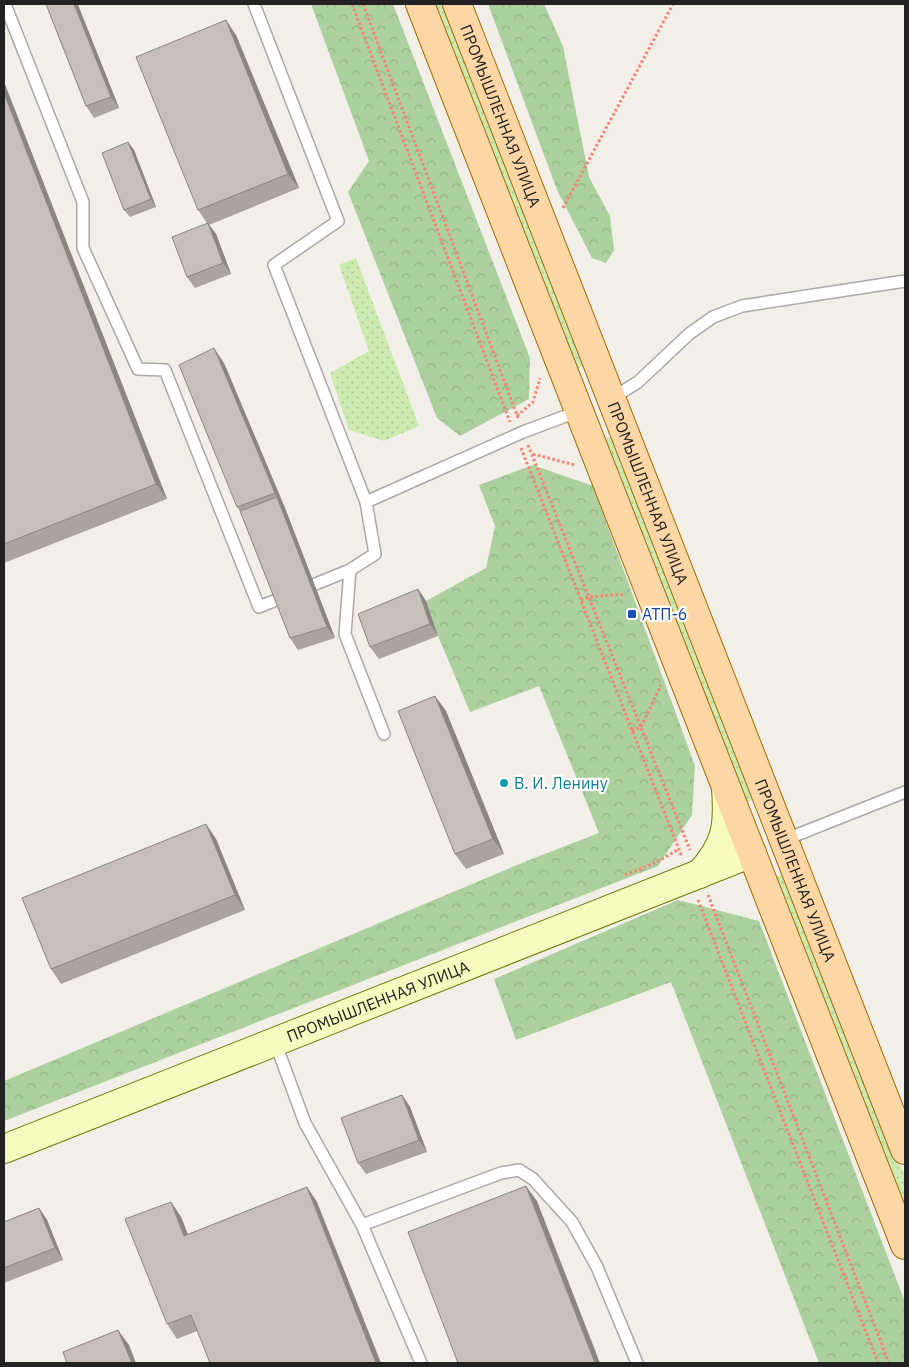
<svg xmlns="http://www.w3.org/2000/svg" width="909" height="1367" viewBox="0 0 909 1367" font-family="'IBM Plex Sans',sans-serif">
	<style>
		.grass { fill: url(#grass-dots) }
		.forest { fill: url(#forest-crowns) }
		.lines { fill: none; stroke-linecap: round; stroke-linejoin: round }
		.lane-casing { stroke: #a9a9a9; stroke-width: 14 }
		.secondary-casing { stroke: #707d05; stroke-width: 30 }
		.primary-casing { stroke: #a06b00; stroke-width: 30 }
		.path { stroke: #fa8072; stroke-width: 3; stroke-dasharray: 2.5 2.5; stroke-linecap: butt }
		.lane { stroke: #fff; stroke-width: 11 }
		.secondary { stroke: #f7fabf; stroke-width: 28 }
		.primary { stroke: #fcd6a4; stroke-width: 28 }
		.wall { fill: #aba49e }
		.shaded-wall { fill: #8b8681 }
		.building { fill: #c7bfb8; stroke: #8b8681 }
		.transit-dot { fill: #1a4fb4; stroke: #fff; stroke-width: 2 }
		.culture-dot { fill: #0f9aa8; stroke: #fff; stroke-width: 2 }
		.labels { text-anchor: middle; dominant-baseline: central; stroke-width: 4.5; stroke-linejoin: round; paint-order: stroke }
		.street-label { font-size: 16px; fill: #222; stroke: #fff }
		.transit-label { font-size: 16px; fill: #164399; stroke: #fff; text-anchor: start }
		.culture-label { font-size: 16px; fill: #0d838f; stroke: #fff; text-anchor: start }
	</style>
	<defs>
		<pattern id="grass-dots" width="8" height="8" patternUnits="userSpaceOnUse" patternTransform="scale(1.25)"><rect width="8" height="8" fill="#cdebb0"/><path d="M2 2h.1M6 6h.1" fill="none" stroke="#b0c997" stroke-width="1.8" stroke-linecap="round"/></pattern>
		<pattern id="forest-crowns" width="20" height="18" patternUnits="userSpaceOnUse" patternTransform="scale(1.25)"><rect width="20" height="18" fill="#add19e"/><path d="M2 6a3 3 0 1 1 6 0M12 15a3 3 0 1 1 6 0" fill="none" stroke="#95b388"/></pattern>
	</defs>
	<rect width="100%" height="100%" fill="#f2efe9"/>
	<g class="grass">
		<polygon points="431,4 445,4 586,365 574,370"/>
		<polygon points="356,258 419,426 384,441 349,430 330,373 369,351 339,265"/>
		<polygon points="614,435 756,799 744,803 602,440"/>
		<polygon points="786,873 905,1177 905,1205 776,877"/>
	</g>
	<g class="forest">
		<polygon points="311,4 393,4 530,358 529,399 460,436 437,418 348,192 369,161"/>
		<polygon points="488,4 544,4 563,46 589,177 610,216 614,250 606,263 592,258 557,190"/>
		<polygon points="533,465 593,486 695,766 692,815 658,866 4,1121 4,1081 529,860 599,833 539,686 470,712 438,636 426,601 486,568 495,526 479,485"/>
		<polygon points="678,900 759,921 905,1302 905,1363 819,1363 671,982 516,1040 494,979"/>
	</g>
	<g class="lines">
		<g class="lane-casing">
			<g id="lane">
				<polyline points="5,4 83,202 83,248 138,369 165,370 259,607 350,570 375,554 366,502"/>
				<polyline points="254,4 338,221 274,265 366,502 523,432 579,411"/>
				<polyline points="611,399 638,382 689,334 713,317 742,306 905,281"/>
				<polyline points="350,570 345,634 384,734"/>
				<polyline points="784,840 905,792"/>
				<polyline points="275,1042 305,1123 362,1225 421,1363"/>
				<polyline points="362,1225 501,1173 519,1170 533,1179 572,1222 597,1267 637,1363"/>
			</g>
		</g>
		<g class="secondary-casing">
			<g id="secondary">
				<path d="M700,874C726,845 729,827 726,789"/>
				<path id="s1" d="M4,1149L752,853"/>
			</g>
		</g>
		<g class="primary-casing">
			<g id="primary">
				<polyline points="420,4 905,1245"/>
				<path id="s2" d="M457,4L905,1150"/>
			</g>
		</g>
		<g class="path">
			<polyline points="352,4 510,422"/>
			<polyline points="363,4 518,418"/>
			<polyline points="563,208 673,4"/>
			<polyline points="517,416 533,402 540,378"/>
			<polyline points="528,445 690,850"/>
			<polyline points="521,448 682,857"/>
			<polyline points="533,454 575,465"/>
			<polyline points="581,600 589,597 626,594"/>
			<polyline points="632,731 641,727 661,685"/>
			<polyline points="625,875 657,862 679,849"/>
			<polyline points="708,895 889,1363"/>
			<polyline points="698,900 878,1363"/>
		</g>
		<use href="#lane" class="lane"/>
		<use href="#secondary" class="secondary"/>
		<use href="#primary" class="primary"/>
	</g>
	<g class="wall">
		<polygon points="46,4 77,4 78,5 119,108 94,118 86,106"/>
		<polygon points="236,35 299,188 209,225 216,234 231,274 195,288 187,277 207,223 198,210"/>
		<polygon points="4,82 167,499 4,563"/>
		<polygon points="128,142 134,150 156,207 130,217 124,210"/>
		<polygon points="224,363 285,508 335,638 298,650 290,638 240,511 237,507"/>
		<polygon points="418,589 426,601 438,636 379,659 370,647"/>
		<polygon points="435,696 446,711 504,854 466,869 455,854"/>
		<polygon points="206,824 216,839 245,910 61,984 51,969"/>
		<polygon points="402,1095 410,1107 427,1152 366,1174 358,1163"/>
		<polygon points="307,1187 317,1202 197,1331 177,1339 167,1324 171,1202 181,1217 188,1234"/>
		<polygon points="39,1208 47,1220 63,1260 4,1283 4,1222"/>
	</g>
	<g class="shaded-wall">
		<polygon points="74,4 77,4 78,5 119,108 111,97"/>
		<polygon points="226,20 236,35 299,188 288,174"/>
		<polygon points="4,82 167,499 156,484 4,93"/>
		<polygon points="128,142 134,150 156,207 151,199"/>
		<polygon points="208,223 216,234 231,274 223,263"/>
		<polygon points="214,348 224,363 285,508 335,638 327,627 277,497 275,493"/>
		<polygon points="418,589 426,601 438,636 430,624"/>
		<polygon points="435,696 446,711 504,854 493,839"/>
		<polygon points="206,824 216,839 245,910 235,895"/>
		<polygon points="402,1095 410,1107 427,1152 419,1140"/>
		<polygon points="526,1186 537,1201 600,1363 595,1363"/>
		<polygon points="307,1187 317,1202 381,1363 376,1363"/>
		<polygon points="171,1202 181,1217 194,1251 184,1236"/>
		<polygon points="39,1208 47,1220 63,1260 55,1248"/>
		<polygon points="118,1330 129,1345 136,1363 132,1363"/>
	</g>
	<g class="building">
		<polygon points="46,4 74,4 111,97 86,106"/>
		<polygon points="226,20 288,174 198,210 136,57"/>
		<polygon points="4,93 156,484 4,544"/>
		<polygon points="128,142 151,199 124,210 102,153"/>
		<polygon points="208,223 223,263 187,277 172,237"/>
		<polygon points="214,348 275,493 237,507 179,365"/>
		<polygon points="277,497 327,627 290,638 240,511"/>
		<polygon points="418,589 430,624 370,647 358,614"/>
		<polygon points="435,696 493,839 455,854 398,711"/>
		<polygon points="206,824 235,895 51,969 22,898"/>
		<polygon points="402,1095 419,1140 358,1163 341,1118"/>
		<polygon points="526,1186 595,1363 458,1363 408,1232"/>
		<polygon points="307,1187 376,1363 210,1363 191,1315 167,1324 125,1219 171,1202 184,1236"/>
		<polygon points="39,1208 55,1248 4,1268 4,1222"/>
		<polygon points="118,1330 132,1363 67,1363 63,1352"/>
	</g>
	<rect class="transit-dot" x="627" y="609" width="10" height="10" rx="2.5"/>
	<circle class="culture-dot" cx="504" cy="783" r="5"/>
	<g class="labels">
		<g class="street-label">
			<text stroke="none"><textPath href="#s2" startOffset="120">ПРОМЫШЛЕННАЯ УЛИЦА</textPath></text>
			<text stroke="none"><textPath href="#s2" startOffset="525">ПРОМЫШЛЕННАЯ УЛИЦА</textPath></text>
			<text stroke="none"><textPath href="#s2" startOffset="930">ПРОМЫШЛЕННАЯ УЛИЦА</textPath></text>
			<text stroke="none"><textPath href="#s1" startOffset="402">ПРОМЫШЛЕННАЯ УЛИЦА</textPath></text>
		</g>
		<g class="transit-label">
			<text x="642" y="614">АТП-6</text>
		</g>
		<g class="culture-label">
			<text x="514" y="783">В. И. Ленину</text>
		</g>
	</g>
	<rect width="909" height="1367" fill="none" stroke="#222222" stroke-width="10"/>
</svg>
